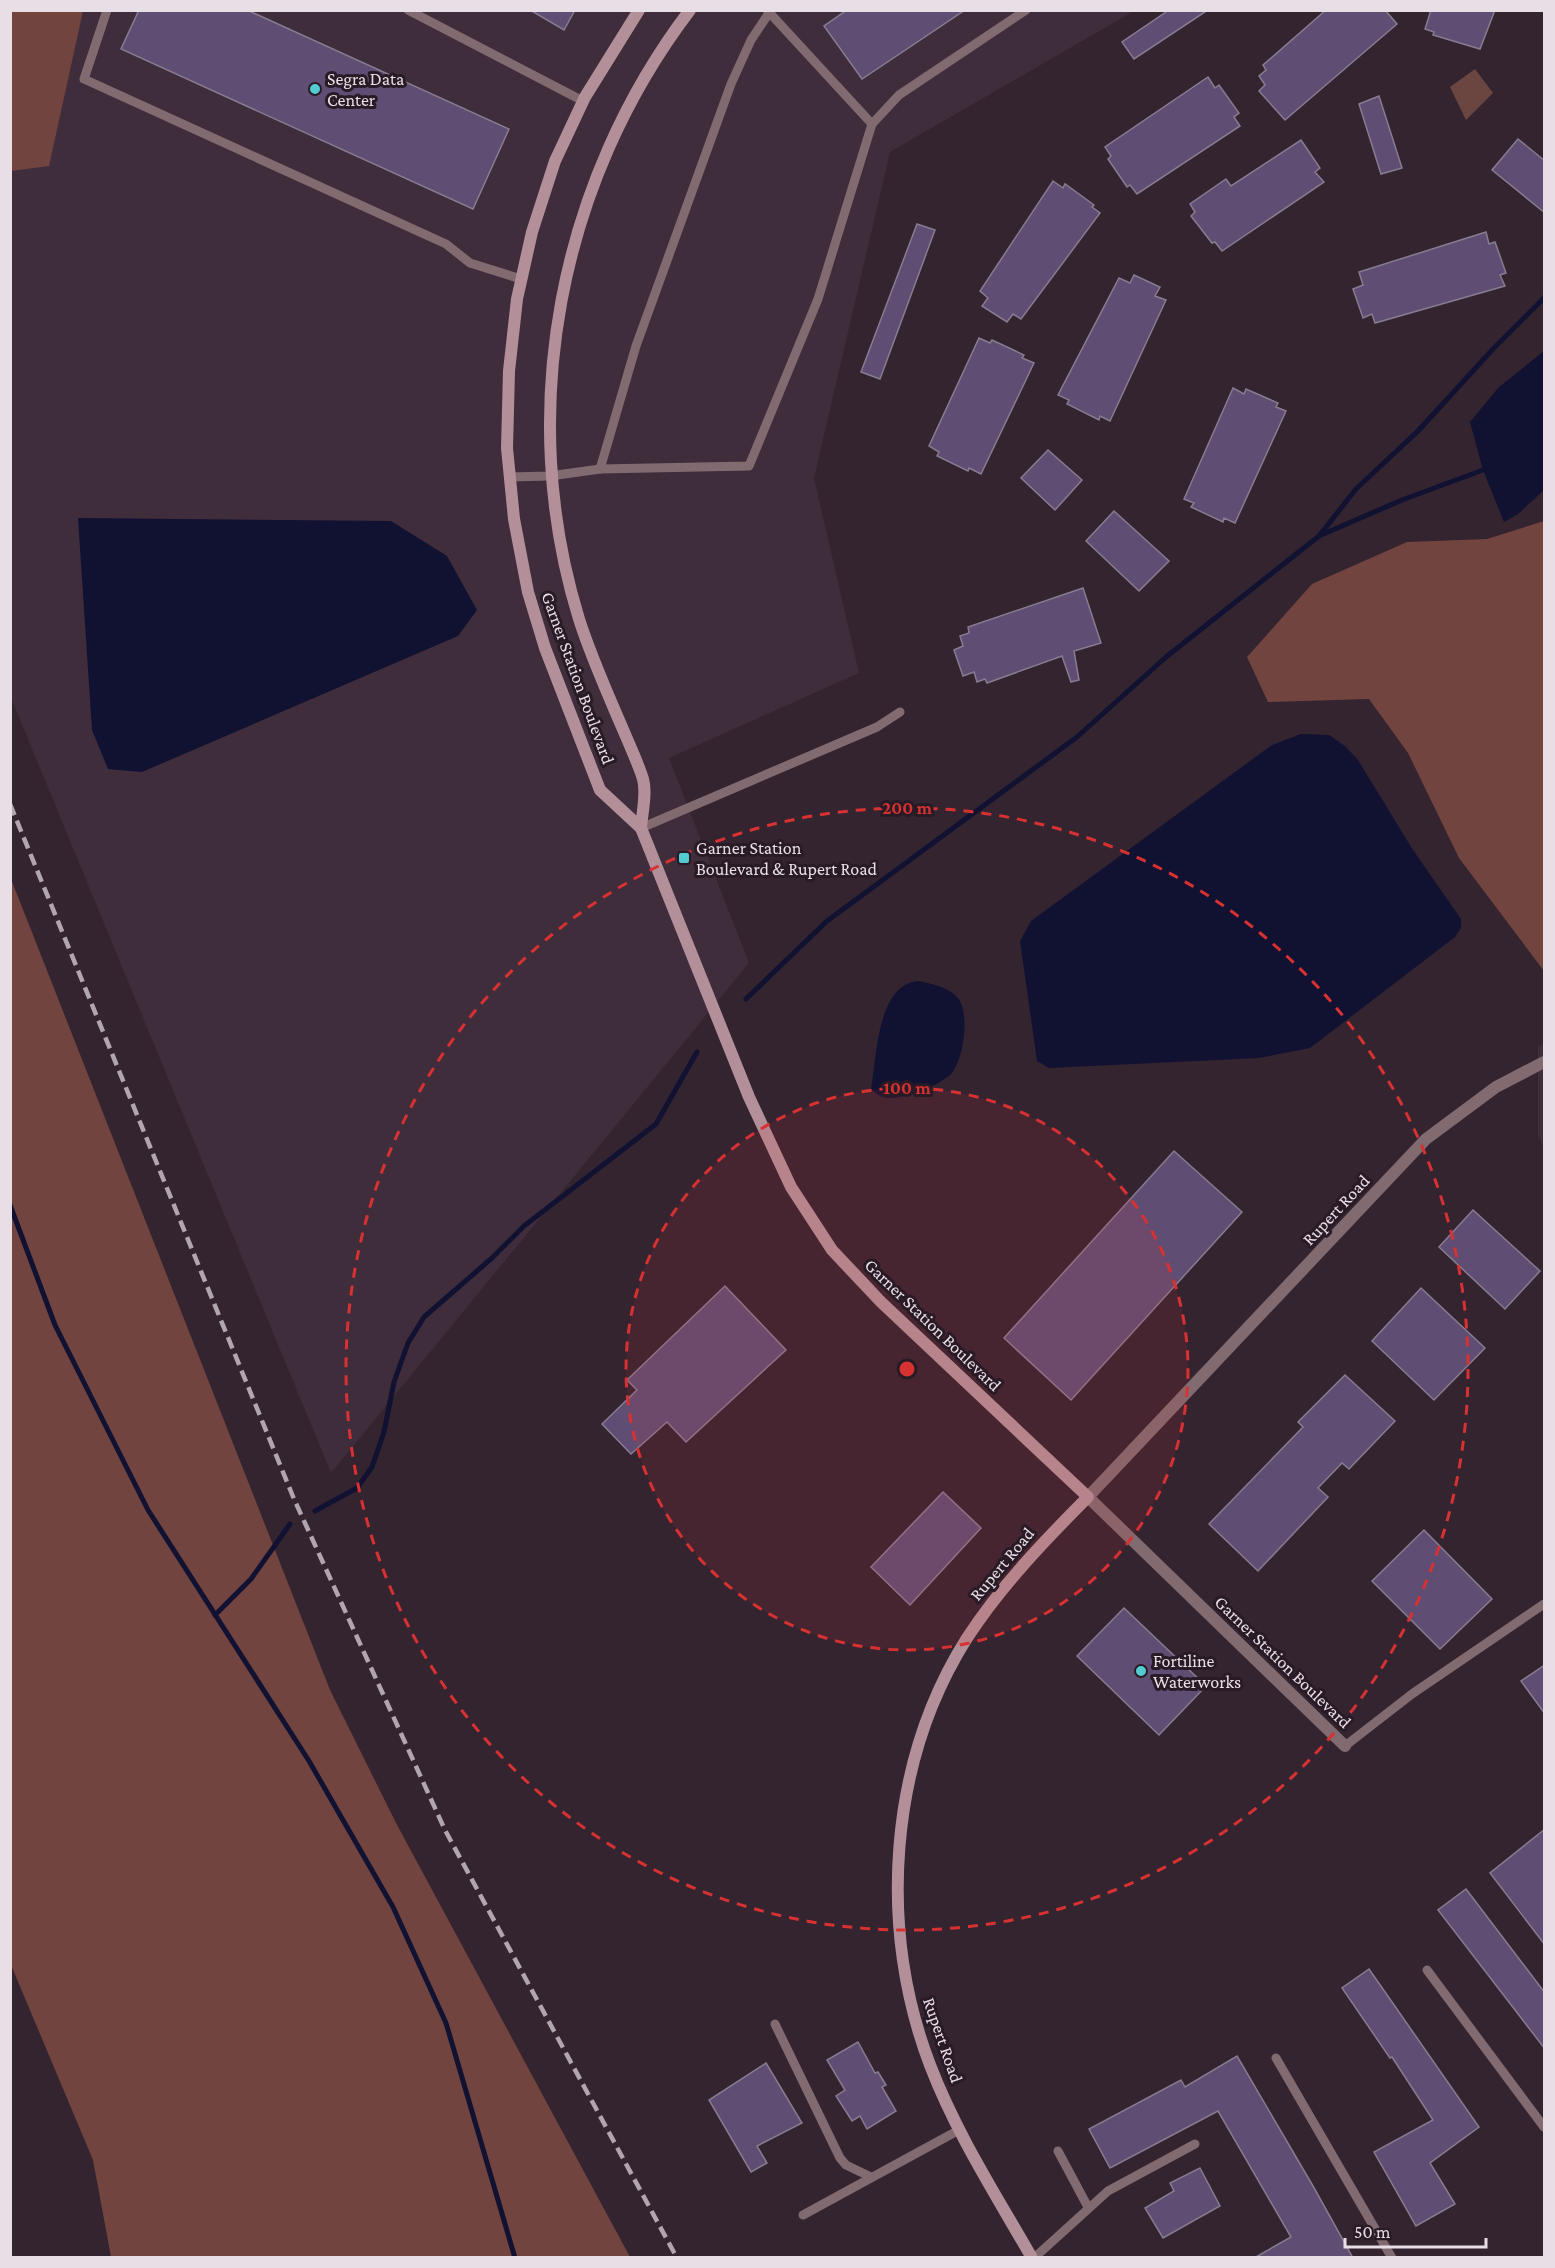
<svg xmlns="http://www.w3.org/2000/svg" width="1555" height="2268" viewBox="0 0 1555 2268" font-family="'Crimson Pro',serif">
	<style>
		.built { fill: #3f2d3c }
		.green { fill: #6b4540 }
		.forest { fill: #72443f }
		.water { fill: #111132 }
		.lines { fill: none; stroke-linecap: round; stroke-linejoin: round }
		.stream { stroke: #111132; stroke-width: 5 }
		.building { fill: #5f4d73; stroke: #867d90; stroke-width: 1.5 }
		.lane { stroke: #816b71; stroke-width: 9 }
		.street { stroke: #816b71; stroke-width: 12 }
		.secondary { stroke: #b39099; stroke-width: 12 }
		.rail { stroke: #b1a5ae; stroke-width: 4.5; stroke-dasharray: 12 6; stroke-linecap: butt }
		.ring { fill: none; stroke: #d73132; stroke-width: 3; stroke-dasharray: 10 8 }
		.poi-dot { fill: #52ccd1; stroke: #291b26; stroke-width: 2 }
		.labels { text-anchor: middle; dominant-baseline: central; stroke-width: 6; stroke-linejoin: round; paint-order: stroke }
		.poi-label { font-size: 18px; fill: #e8dee6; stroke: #291b26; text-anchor: start }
		.street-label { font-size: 18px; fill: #e8dee6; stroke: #291b26 }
		.centre { fill: #d73132; stroke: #291b26; stroke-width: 3 }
		.ring-label { font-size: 18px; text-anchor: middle; font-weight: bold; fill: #d73132; stroke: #291b26; stroke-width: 6; stroke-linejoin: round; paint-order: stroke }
	</style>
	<rect width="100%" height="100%" fill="#332430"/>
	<g class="built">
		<polygon points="10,11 1134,11 890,152 814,478 859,673 669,758 749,963 331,1473 11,698"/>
		<polygon points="1544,1044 1544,1148 1538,1135 1538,1047"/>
	</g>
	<polygon class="green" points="1475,69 1493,93 1466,120 1450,87"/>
	<g class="forest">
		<polygon points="10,11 83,11 49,166 11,171"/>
		<polygon points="1544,521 1544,971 1459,858 1408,753 1369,699 1268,702 1247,657 1312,584 1407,542 1487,539"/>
		<polygon points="11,879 330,1690 396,1823 630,2257 111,2257 93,2160 11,1965"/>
	</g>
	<g class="water">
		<polygon points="1544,351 1544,490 1518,514 1504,522 1483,470 1470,422 1499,387"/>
		<polygon points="78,518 391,521 447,556 477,610 458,636 142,772 108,769 92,730"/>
		<polygon points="1301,734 1329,735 1345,746 1358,760 1413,850 1461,919 1461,928 1455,937 1310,1048 1259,1058 1049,1068 1037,1061 1020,941 1031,921 1272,745"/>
		<path d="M918,981C932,984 945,986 956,996C971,1009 964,1060 951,1074C938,1086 900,1102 883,1097C879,1096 874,1092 871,1089C877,1056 877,985 918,981Z"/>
	</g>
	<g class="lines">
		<g class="stream">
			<polyline points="1321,535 1402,500 1483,470"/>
			<polyline points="746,999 827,921 1077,737 1166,657 1319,536 1356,489 1418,431 1493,349 1544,298"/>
			<polyline points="10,1205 55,1325 148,1510 309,1761 393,1907 446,2023 515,2258"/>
			<polyline points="315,1511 357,1488 372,1467 384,1432 394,1382 408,1343 424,1317 492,1258 524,1226 656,1124 697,1052"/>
			<polyline points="215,1615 251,1579 290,1524"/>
		</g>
	</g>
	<g class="building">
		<polygon points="139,10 247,10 509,129 473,209 121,49"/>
		<polygon points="530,10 575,10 564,30"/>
		<polygon points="847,10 965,10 862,79 824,26"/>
		<polygon points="1169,10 1208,10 1134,59 1122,42"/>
		<polygon points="1326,10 1385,10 1397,24 1285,120 1259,91 1265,85 1259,76 1266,70 1263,65"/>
		<polygon points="1431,10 1495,10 1480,49 1433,35 1434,32 1425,29"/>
		<polygon points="1208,77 1215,88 1219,85 1239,113 1234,117 1240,126 1137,194 1130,185 1127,187 1108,159 1111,156 1105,147"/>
		<polygon points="1379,96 1402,168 1381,174 1359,104"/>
		<polygon points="1518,139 1545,161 1545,213 1492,170"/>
		<polygon points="1301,140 1320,168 1315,172 1324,182 1222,251 1215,242 1212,243 1191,216 1195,212 1190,204 1226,179 1231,186"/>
		<polygon points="1053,181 1063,188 1065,184 1094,205 1092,207 1100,213 1021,319 1013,314 1007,322 982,306 988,298 980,291"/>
		<polygon points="917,224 935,230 880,379 861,372"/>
		<polygon points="1486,232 1489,244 1495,242 1506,273 1500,275 1505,286 1375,323 1372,314 1363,318 1353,289 1363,285 1359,272"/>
		<polygon points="1134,275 1160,287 1155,296 1166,300 1110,421 1100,416 1099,420 1067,404 1069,400 1058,395 1119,278 1130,283"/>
		<polygon points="979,338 990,343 992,340 1024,355 1022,358 1034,363 981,474 969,468 968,471 937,456 939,452 929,446"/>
		<polygon points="1233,388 1244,394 1246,389 1278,403 1276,407 1286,411 1235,523 1224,518 1223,522 1191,507 1194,503 1184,499"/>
		<polygon points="1048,450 1082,480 1055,510 1021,478"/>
		<polygon points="1114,511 1169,561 1139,591 1086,541"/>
		<polygon points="1083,588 1101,643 1074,651 1079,680 1071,682 1062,656 987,683 985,679 977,682 974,672 963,676 954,650 963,646 960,636 969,633 968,627"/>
		<polygon points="1174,1151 1242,1212 1071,1400 1004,1338"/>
		<polygon points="1473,1210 1540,1271 1505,1309 1439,1247"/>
		<polygon points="725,1286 786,1350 686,1442 667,1422 631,1454 602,1424 637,1390 627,1380"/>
		<polygon points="1421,1288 1485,1348 1434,1400 1372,1341"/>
		<polygon points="1345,1375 1395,1421 1349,1469 1342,1463 1318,1488 1328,1497 1258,1571 1209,1524 1303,1427 1298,1422"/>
		<polygon points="943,1492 981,1528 910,1605 871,1567"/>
		<polygon points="1424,1530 1492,1599 1440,1649 1372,1581"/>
		<polygon points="1124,1608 1206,1686 1159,1735 1077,1656"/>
		<polygon points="1545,1665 1545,1714 1521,1681"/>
		<polygon points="1545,1829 1545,1945 1490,1873"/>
		<polygon points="1466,1889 1545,1993 1545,2049 1438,1910"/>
		<polygon points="1369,1969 1479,2127 1430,2163 1455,2204 1416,2226 1374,2152 1433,2120 1392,2057 1390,2058 1342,1988"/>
		<polygon points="858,2042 875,2073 878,2072 886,2085 882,2087 896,2111 867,2129 860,2116 852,2121 836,2096 845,2090 827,2060"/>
		<polygon points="1237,2056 1313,2186 1353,2258 1254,2258 1291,2237 1218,2111 1110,2168 1089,2129 1181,2080 1185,2087"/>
		<polygon points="766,2063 802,2123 757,2146 767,2163 751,2172 709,2100"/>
		<polygon points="1200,2168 1220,2206 1163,2238 1145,2208 1174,2191 1170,2183"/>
	</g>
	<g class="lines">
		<g class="lane">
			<polyline points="107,10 84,79 446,244 470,263 521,279"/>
			<polyline points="408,10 583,101"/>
			<polyline points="767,10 872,124 899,95 1026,10"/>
			<polyline points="600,469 636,346 731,84 751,40 769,13"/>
			<polyline points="509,477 550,476 600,469 749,466 818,299 872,124"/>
			<polyline points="641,828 877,727 900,712"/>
			<polyline points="1345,1746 1412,1694 1544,1604"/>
			<polyline points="1427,1970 1544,2127"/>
			<polyline points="775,2024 840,2158 846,2165 871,2177"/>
			<polyline points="1276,2058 1392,2258"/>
			<polyline points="1058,2151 1088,2207"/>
			<polyline points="803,2215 959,2130"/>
			<polyline points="1034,2258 1108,2191 1195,2144"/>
		</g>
		<polyline class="street" points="1345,1746 1088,1497 1426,1139 1496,1087 1544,1062"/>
		<g class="secondary">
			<path d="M639,10L585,97L555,161L532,232L517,299L509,371L507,448L514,519L528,592L545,648L600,790L641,828L749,1097L791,1187L832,1250L881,1302L1088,1497C1044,1541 1001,1586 967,1638C888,1763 878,1929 930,2065C956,2133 996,2195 1032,2258"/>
			<path d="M641,828C642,813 647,793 643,779C639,766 633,753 628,741C611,701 592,660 579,619C515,412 559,182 690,10"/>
		</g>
		<polyline class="rail" points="10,804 294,1499 445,1830 677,2258"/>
	</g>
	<circle cx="907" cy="1369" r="281" fill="#d73132" fill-opacity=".12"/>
	<g class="ring">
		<circle cx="907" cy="1369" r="281"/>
		<circle cx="907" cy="1369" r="561"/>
	</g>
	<g class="poi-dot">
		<circle cx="315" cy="89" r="6"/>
		<rect x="678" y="852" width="12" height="12" rx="3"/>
		<circle cx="1141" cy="1671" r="6"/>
	</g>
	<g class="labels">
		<g class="poi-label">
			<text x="327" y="79">Segra Data<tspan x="327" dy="21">Center</tspan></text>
			<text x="696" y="848">Garner Station<tspan x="696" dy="21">Boulevard &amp; Rupert Road</tspan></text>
			<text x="1153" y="1661">Fortiline<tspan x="1153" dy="21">Waterworks</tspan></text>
		</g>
		<g class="street-label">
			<text transform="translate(578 678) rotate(70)">Garner Station Boulevard</text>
			<text transform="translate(1336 1210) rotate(-47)">Rupert Road</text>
			<text transform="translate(933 1325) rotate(44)">Garner Station Boulevard</text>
			<text transform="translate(1002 1564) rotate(-50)">Rupert Road</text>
			<text transform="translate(1283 1662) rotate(44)">Garner Station Boulevard</text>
			<text transform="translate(943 2040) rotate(71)">Rupert Road</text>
		</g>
	</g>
	<circle cx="907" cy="1369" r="9" class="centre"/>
	<g class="ring-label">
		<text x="907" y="814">200 m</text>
		<text x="907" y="1094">100 m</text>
	</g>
	<rect width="1555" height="2268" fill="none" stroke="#e8dee6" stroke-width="24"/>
	<path d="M1345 2238v9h141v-9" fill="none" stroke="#e8dee6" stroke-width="3"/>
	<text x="1354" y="2238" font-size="18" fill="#e8dee6" stroke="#291b26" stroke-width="4.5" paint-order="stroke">50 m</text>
</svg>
